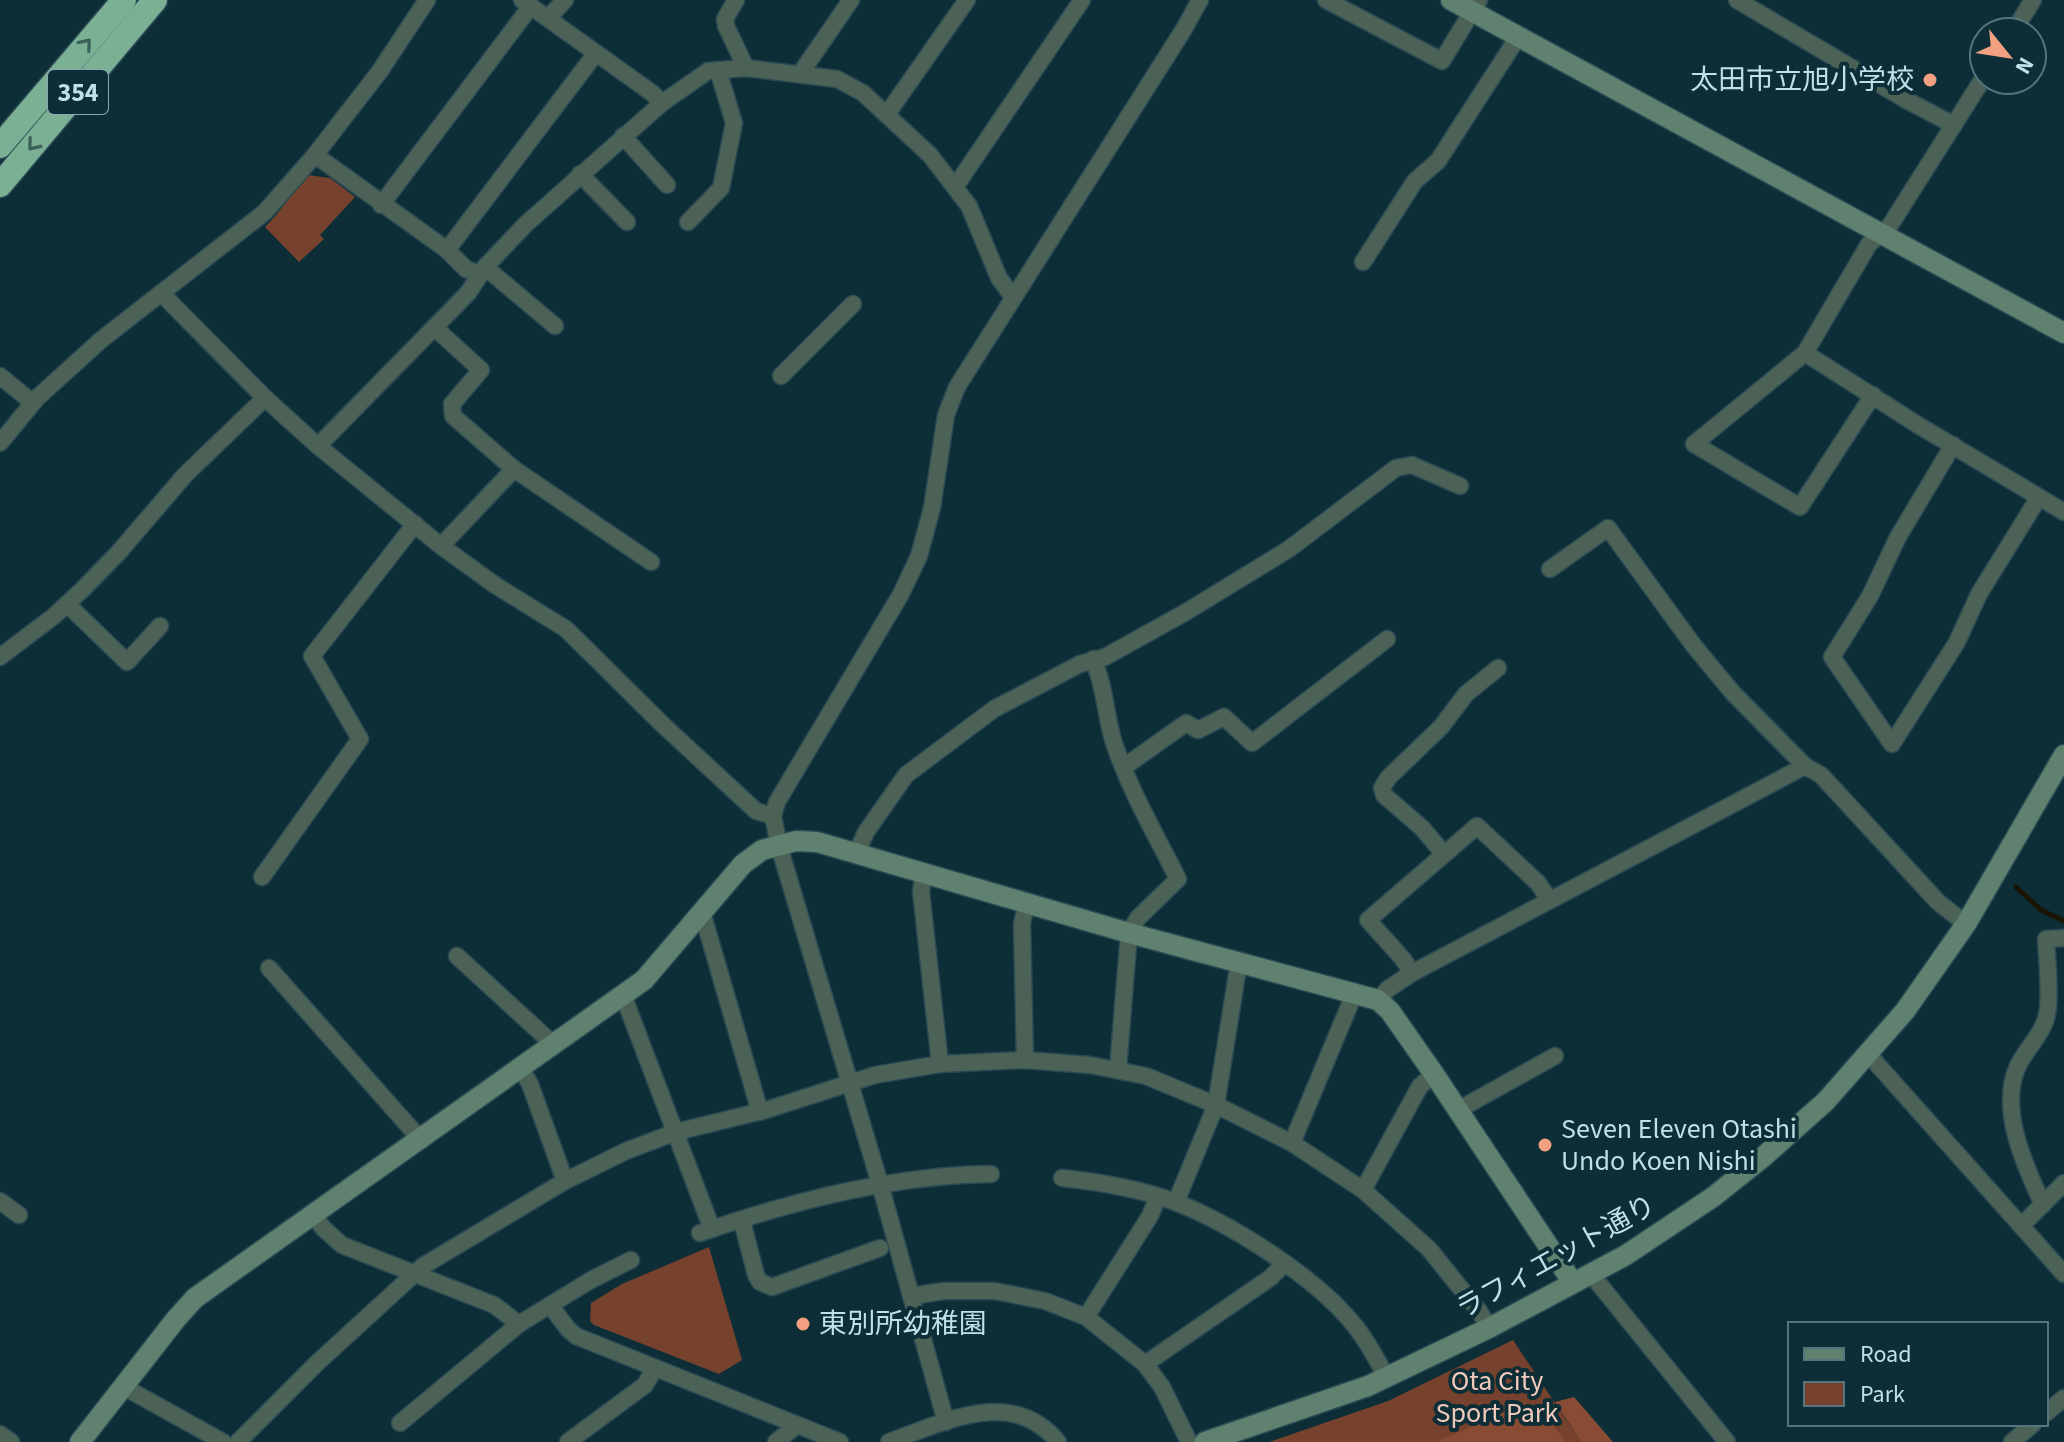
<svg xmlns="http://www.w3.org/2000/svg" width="2064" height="1442" viewBox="0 0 2064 1442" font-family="'Source Sans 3','Noto Sans JP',sans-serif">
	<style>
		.green { fill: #76412d }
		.forest { fill: #8a4b34 }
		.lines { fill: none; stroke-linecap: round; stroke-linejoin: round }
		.stream { stroke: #191502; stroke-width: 5 }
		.street-casing { stroke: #2a4a53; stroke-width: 19 }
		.secondary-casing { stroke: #2a4a53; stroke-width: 23 }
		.highway-casing { stroke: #2a4a53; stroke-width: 27 }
		.street { stroke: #4d6256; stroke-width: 16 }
		.secondary { stroke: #60816f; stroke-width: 20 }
		.highway { stroke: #7cb094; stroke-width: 24 }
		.oneway { stroke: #39625c }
		.poi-dot { fill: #f3a082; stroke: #0d2e37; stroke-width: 3 }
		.labels { text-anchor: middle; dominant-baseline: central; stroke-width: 8; stroke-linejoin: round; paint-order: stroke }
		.shield { fill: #0d2e37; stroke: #8ba9b4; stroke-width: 2 }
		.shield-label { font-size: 26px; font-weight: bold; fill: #c1dee9 }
		.poi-label { font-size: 28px; fill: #c1dee9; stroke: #0d2e37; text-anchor: start }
		.street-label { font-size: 28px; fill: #c1dee9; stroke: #0d2e37 }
		.park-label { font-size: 28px; fill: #f2cabc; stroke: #0d2e37 }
	</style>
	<rect width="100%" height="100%" fill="#0d2e37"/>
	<g class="green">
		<path d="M308,175L330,178L355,197L320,235L324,239L299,262L265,227C282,211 292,191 308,175Z"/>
		<polygon points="709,1247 742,1360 719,1374 594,1325 590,1321 591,1303 622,1284"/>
		<polygon points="1513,1340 1581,1442 1269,1442 1388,1401"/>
	</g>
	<g class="forest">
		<polygon points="1574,1397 1613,1442 1581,1442 1555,1402"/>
		<polygon points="1525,1403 1543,1412 1566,1442 1436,1442"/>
	</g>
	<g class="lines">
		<polyline class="stream" points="2016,887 2041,910 2064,921"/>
		<g class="street-casing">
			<g id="street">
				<polyline points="522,0 652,93 662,103"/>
				<polyline points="736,0 725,19 726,26 746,68"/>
				<polyline points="1326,0 1442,61 1479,0"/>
				<polyline points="1737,0 1908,101 1954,125"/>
				<polyline points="548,18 565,0"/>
				<polyline points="2013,32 2033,0"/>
				<polyline points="800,74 851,0"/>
				<polyline points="887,114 967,0"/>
				<polyline points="623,136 667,185"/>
				<polyline points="315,155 447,250 466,269 480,274"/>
				<polyline points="580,174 627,222"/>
				<polyline points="955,187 1082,0"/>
				<polyline points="381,205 531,6"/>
				<polyline points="688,222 721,188 734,123 718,70"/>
				<polyline points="447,250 596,53"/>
				<polyline points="1363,262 1415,181 1438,161 1518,37"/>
				<polyline points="485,267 555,326"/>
				<polyline points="161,293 265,398 318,446 441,546 495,585 566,629 662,724 756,811 773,816"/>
				<polyline points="435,328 481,370 452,404 453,416 514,469 441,546"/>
				<polyline points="1805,353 1918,425 2064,512"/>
				<polyline points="0,376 33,403"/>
				<polyline points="781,376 853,304"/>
				<polyline points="1873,395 1800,507 1694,444 1805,353 1869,244 1889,227 1984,77"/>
				<polyline points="0,443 37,398 101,340 265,212 315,155 380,71 427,0"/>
				<polyline points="1953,445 1898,537 1870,596 1832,657 1892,744 1957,642 1979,594 2039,497"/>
				<polyline points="318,446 468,293 485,267 526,224 662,103 708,71 746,68 837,79 863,93 930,155 969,206 999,278 1013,297"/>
				<polyline points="514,469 651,562"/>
				<polyline points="1550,569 1608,528 1694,646 1733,693 1805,766"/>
				<polyline points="67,604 127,662 160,626"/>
				<polyline points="0,657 54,616 82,590 119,552 185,475 265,398"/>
				<path d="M1093,659C1106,689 1105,715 1114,743C1130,791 1156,835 1178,879L1138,918L1129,933L1118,1069"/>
				<polyline points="1124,767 1186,723 1198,730 1224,717 1252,743 1387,639"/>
				<polyline points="857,852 866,832 906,775 994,709 1080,664 1105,657 1186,612 1289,549 1396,468 1412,465 1460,486"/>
				<polyline points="1444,854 1422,828 1384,795 1382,788 1388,778 1441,727 1466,694 1498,668"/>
				<polyline points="924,873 921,891 940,1064"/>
				<polyline points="262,877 360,739 312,656 415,524"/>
				<polyline points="702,912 760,1112"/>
				<polyline points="457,956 554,1045"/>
				<polyline points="269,968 421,1140"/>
				<polyline points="1412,973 1403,959 1368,920 1477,826 1538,883 1549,899"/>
				<polyline points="623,995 712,1229"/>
				<polyline points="1378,1000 1388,989 1412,973 1805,766 1821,775 1938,902 1966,924"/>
				<polyline points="1869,1055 2064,1274"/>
				<polyline points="1025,1060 1022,924 1026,904"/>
				<polyline points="521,1069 530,1084 565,1181"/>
				<polyline points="1458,1110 1555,1056"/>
				<polyline points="1292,1143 1355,992"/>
				<path d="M1062,1178C1100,1182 1138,1188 1175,1202C1232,1224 1317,1278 1355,1326C1368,1342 1377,1360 1387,1378"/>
				<polyline points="1363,1190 1420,1086 1434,1074"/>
				<polyline points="0,1201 19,1215"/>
				<polyline points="1176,1202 1216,1105 1239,962"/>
				<path d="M2043,1205C2025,1166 1999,1110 2017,1068C2025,1049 2043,1035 2047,1014C2051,996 2047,959 2046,939L2064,938"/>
				<polyline points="314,1215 323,1228 342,1245 494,1305 519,1324"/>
				<polyline points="742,1221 756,1275 760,1282 772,1287 880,1248"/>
				<polyline points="2022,1225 2064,1183"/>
				<path d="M700,1233C792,1201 893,1175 991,1174"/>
				<polyline points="1591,1274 1727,1442"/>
				<polyline points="911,1296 944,1291 995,1291 1045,1301 1086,1317 1145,1364 1162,1387 1189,1442"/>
				<polyline points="550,1305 568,1329 576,1336 840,1442"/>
				<polyline points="1086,1317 1150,1216 1158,1197"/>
				<polyline points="1145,1364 1270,1278 1284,1264"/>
				<polyline points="124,1387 223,1442"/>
				<polyline points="2046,1413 2064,1398"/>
				<polyline points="946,1422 880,1184 779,846 773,816 777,802 901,594 919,556 932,508 946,415 957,387 1184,29 1200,0"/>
				<polyline points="400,1423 519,1324 591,1280 631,1260"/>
				<polyline points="0,1434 11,1442"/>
				<polyline points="238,1442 317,1363 423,1266 565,1181 626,1151 676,1132 766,1110 875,1075 940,1064 1025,1060 1090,1065 1146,1076 1216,1105 1292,1143 1363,1190 1429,1249 1479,1311 1489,1328"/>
				<polyline points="568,1442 645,1385 654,1369"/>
				<polyline points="776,1442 796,1426"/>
				<path d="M889,1442C945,1422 1012,1386 1058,1442"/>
				<polyline points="2012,1442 2033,1424"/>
			</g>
		</g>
		<g class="secondary-casing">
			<g id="secondary">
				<polyline points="1451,0 2064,333"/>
				<polyline points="80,1442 176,1319 195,1298 644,980 743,864 762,850 796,841 817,842 1129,933 1378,1000 1390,1011 1434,1074 1573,1283"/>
				<polyline points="1205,1442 1368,1386 1489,1328 1626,1255 1713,1197 1762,1158 1826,1101 1905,1011 1966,924 2064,755"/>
			</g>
		</g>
		<g class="highway-casing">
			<g id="highway">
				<polyline points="0,146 124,0"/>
				<polyline points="0,185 155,0"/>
			</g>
		</g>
		<use href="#street" class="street"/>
		<use href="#secondary" class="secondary"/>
		<use href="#highway" class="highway"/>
	</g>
	<defs><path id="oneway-chevron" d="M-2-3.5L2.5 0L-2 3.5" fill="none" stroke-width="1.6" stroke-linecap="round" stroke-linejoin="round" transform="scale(2)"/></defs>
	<g class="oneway">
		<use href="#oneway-chevron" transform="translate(86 44) rotate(-50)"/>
		<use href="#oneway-chevron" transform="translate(33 145) rotate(130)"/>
	</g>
	<g class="poi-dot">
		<circle cx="1930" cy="80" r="8"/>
		<circle cx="1545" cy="1145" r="8"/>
		<circle cx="803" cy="1324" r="8"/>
	</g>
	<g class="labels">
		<rect class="shield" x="48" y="70" width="60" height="44" rx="6"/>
		<g class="shield-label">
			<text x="78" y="92">354</text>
		</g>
		<g class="poi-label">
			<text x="1914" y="80" text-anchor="end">太田市立旭小学校</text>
			<text x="1561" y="1129">Seven Eleven Otashi<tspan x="1561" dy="32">Undo Koen Nishi</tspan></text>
			<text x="819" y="1324">東別所幼稚園</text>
		</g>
		<g class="street-label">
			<text transform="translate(1556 1257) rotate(-29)">ラフィエット通り</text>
		</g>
		<g class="park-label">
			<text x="1497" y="1381">Ota City<tspan x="1497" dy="32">Sport Park</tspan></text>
		</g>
	</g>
	<rect x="1788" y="1322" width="260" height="104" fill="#0d2e37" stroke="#55747e" stroke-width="2"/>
	<rect x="1804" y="1348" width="40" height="12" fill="#60816f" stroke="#55747e" stroke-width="2"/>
	<text x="1860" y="1362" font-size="24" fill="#c1dee9">Road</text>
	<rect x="1804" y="1382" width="40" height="24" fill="#76412d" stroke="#55747e" stroke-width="2"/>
	<text x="1860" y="1402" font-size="24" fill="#c1dee9">Park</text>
	<g transform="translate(2008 56) rotate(120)"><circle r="38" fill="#0d2e37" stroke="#55747e" stroke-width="2"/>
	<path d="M0-6L14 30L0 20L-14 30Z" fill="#f3a082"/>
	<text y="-12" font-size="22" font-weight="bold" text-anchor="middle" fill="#c1dee9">N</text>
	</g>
</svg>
